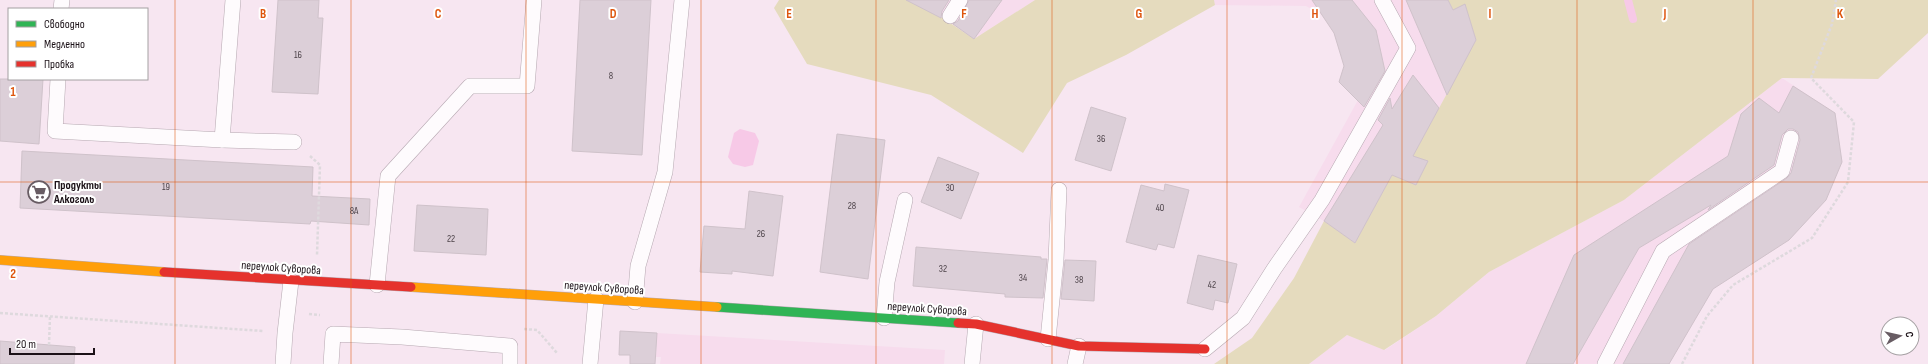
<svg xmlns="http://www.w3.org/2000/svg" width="1928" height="364" viewBox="0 0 1928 364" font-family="'Sofia Sans Condensed',sans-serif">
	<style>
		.built { fill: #f7dced }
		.green { fill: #e5dbbe }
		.water { fill: #f7c9e7 }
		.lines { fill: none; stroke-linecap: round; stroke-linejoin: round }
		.stream { stroke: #f7c9e7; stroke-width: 8 }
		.building { fill: #dccfd8; stroke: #cfc2ca }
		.lane-casing { stroke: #b6a8b1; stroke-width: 16 }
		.fast-casing { stroke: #b6a8b1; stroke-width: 10 }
		.slow-casing { stroke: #b6a8b1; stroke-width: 10 }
		.jam-casing { stroke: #b6a8b1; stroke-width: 10 }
		.path { stroke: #ded9dd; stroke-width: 2.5; stroke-dasharray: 3 2; stroke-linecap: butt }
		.lane { stroke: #fefbfd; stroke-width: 15 }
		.fast { stroke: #30b455; stroke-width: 9 }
		.slow { stroke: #ff9f0a; stroke-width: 9 }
		.jam { stroke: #e5322d; stroke-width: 9 }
		.grid { fill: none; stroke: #de550d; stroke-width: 1; stroke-opacity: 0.55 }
		.labels { text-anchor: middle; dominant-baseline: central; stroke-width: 4; stroke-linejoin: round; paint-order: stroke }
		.number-label { font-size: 10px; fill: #4c4248 }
		.poi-label { font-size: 12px; font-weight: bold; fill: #1b1117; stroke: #fff; text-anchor: start }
		.street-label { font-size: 12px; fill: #1b1117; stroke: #fff }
		.grid-label { font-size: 13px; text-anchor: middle; font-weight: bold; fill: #de550d; stroke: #fff; stroke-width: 4; stroke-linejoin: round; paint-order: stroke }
	</style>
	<rect width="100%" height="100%" fill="#f7e6f1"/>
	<g class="built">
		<polygon points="916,0 1035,0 974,39"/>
		<polygon points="1214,0 1448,0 1453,10 1465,4 1476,40 1414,155 1428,161 1416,185 1392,175 1355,243 1324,221 1299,207 1358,100 1339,82 1344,66 1334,33 1321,14 1306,6 1215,5"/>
		<polygon points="1782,78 1835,113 1842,162 1826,200 1789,240 1713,289 1669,364 1309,364 1347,335 1385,350 1436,316 1489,272 1624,200"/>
		<polygon points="657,333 945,350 944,364 660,364 661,357 656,357"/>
	</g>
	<g class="green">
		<polygon points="779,0 916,0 974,39 1035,0 1214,0 1215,5 1126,55 1067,83 1023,153 931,95 807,64 774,8"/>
		<polygon points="1448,0 1928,0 1928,33 1878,79 1782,78 1624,200 1489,272 1436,316 1384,350 1347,335 1309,364 1214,364 1252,338 1294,278 1324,221 1355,243 1392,175 1416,185 1427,161 1413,156 1476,40 1465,5 1453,10"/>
	</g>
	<polygon class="water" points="740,129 755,133 759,141 753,165 745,167 733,164 728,157 734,133"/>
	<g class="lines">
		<polyline class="stream" points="1628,0 1633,19"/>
	</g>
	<g class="building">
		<polygon points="278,0 319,0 318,18 323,18 318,94 272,92"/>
		<polygon points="580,0 651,0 642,155 572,151"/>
		<polygon points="906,0 949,0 942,11 941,18"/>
		<polygon points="969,0 1002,0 974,39 953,24 958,21"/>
		<polygon points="1312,0 1352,0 1376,30 1385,71 1364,107 1339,82 1344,66 1334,33"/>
		<polygon points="1406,0 1448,0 1453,10 1465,4 1476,40 1447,95"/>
		<polygon points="1413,75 1439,108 1413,156 1428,161 1416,185 1392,175 1355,243 1324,221 1383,125 1378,120 1390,98 1392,109"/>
		<polygon points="0,79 43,79 39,144 0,141"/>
		<polygon points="1793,86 1835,113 1842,162 1826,200 1789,240 1713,289 1669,364 1623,364 1689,244 1787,178 1791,173 1800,140 1798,132 1793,129 1788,129 1782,135 1774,165 1708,210 1711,205 1639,248 1573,364 1526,364 1574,255 1728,156 1741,114 1759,98 1779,113"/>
		<polygon points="1091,107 1126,118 1111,171 1075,160"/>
		<polygon points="837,134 885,140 868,279 820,272"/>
		<polygon points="22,151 313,167 312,196 370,199 369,225 311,221 310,224 20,208"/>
		<polygon points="938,157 979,173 961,219 921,202"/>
		<polygon points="1165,184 1189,190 1174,248 1158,244 1156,250 1126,242 1141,185 1164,191"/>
		<polygon points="749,191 783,196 773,276 732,271 732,274 700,272 704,226 745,229"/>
		<polygon points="417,205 488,209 486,255 414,251"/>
		<polygon points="916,247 1041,257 1041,259 1047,259 1043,298 1005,297 1005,294 913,286"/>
		<polygon points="1198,255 1237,264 1228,303 1215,300 1213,310 1187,303"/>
		<polygon points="1065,260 1096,261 1094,301 1061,299"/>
		<polygon points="620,331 657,333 655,364 630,364 630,355 619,355"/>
		<polygon points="0,341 75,347 74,364 0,364"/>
	</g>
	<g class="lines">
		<g class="lane-casing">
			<g id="lane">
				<polyline points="61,9 62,0"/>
				<polyline points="950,16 960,0"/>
				<polyline points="58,79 55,131 222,140 294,142"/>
				<polyline points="222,140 233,0"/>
				<polyline points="377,285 388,176 470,86 527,86 534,0"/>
				<polyline points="635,302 638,266 665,172 682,0"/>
				<polyline points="884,318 887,282 905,200"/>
				<polyline points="1048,339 1056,260 1059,190"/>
				<polyline points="1205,349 1243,318 1274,269 1322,200 1408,48 1382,0"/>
				<polyline points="283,364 285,333 291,281"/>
				<polyline points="331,364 333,334 402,337 510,346 510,364"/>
				<polyline points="590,364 596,299"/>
				<polyline points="972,364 976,324"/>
				<polyline points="1075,364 1079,346"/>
				<polyline points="1605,364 1663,251 1782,171 1791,138"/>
			</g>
		</g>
		<g class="fast-casing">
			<polyline id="fast" points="717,307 958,323"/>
		</g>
		<g class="slow-casing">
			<g id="slow">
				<polyline points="0,260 164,272"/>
				<polyline points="411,287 717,307"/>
			</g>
		</g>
		<g class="jam-casing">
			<g id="jam">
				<polyline points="164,272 411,287"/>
				<polyline points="958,323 976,324 1079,346 1205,349"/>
			</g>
		</g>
		<g class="path">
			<polyline points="310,156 320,165 317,255"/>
			<polyline points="0,313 263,331"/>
			<polyline points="309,314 320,315"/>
			<polyline points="524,329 537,330 557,353"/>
			<polyline points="49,345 50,316"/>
			<polyline points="1682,364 1707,316 1733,285 1812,238 1848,182 1854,122 1811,78 1832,24 1836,0"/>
		</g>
		<use href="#lane" class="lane"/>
		<use href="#fast" class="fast"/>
		<use href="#slow" class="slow"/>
		<use href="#jam" class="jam"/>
	</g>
	<path class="grid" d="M175,0V364M351,0V364M526,0V364M701,0V364M876,0V364M1052,0V364M1227,0V364M1402,0V364M1577,0V364M1753,0V364M0,182H1928"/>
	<defs>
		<g id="supermarket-ring" transform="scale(1.15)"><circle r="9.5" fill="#fff" stroke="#685c63" stroke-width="1.5"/><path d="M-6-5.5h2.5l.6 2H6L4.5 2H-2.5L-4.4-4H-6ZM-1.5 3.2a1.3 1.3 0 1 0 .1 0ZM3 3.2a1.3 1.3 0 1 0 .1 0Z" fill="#685c63"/></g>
	</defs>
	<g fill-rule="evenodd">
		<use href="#supermarket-ring" x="39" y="192"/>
	</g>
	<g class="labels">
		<g class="number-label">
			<text x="298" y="55">16</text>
			<text x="611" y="76">8</text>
			<text x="1101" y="139">36</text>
			<text x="166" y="187">19</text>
			<text x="950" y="188">30</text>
			<text x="852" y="206">28</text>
			<text x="1160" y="208">40</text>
			<text x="354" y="211">8А</text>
			<text x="761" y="234">26</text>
			<text x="451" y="239">22</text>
			<text x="943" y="269">32</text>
			<text x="1023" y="278">34</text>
			<text x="1079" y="280">38</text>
			<text x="1212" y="285">42</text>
		</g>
		<g class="poi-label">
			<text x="54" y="185">Продукты<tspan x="54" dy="14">Алкоголь</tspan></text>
		</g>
		<g class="street-label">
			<text transform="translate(281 268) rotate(4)">переулок Суворова</text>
			<text transform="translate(604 288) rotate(4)">переулок Суворова</text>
			<text transform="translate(927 309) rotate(4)">переулок Суворова</text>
		</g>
	</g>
	<g class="grid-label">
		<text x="263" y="18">B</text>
		<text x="438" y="18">C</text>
		<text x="613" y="18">D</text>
		<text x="789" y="18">E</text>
		<text x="964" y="18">F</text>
		<text x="1139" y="18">G</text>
		<text x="1315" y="18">H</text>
		<text x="1490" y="18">I</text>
		<text x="1665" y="18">J</text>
		<text x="1840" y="18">K</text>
		<text x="13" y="96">1</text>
		<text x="13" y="278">2</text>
	</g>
	<rect x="8" y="8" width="140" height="72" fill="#ffffff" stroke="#a4a0a2"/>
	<rect x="16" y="21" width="20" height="6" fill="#30b455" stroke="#a4a0a2"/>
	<text x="44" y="28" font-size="12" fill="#1b1117">Свободно</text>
	<rect x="16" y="41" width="20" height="6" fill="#ff9f0a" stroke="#a4a0a2"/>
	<text x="44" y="48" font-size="12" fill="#1b1117">Медленно</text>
	<rect x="16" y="61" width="20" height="6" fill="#e5322d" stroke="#a4a0a2"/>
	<text x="44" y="68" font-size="12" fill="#1b1117">Пробка</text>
	<g transform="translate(1900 336) rotate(82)"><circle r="19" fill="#ffffff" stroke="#a4a0a2"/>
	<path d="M0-3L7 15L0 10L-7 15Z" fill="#685c63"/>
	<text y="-6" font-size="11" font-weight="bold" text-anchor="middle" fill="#1b1117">С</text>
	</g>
	<path d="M10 348v6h84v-6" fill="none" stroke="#1b1117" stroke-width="2"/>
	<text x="16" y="348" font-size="12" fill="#1b1117" stroke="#ffffff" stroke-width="3" paint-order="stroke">20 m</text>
</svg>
